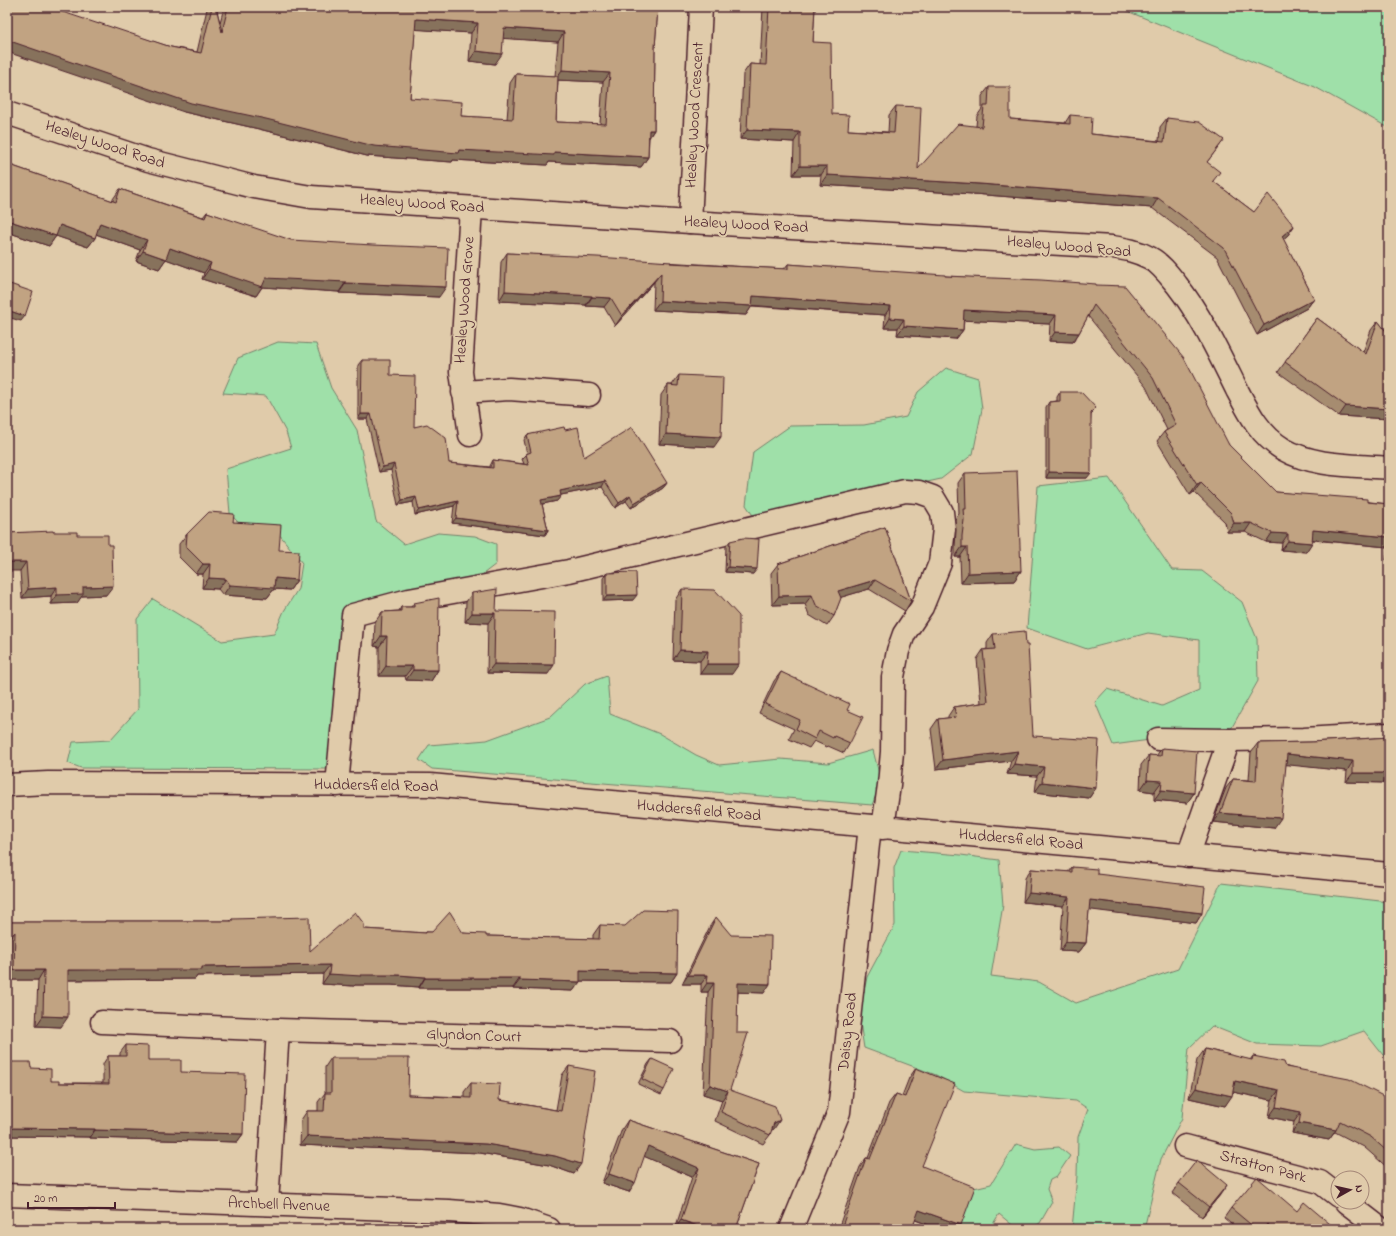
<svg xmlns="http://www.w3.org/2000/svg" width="1396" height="1236" viewBox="0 0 1396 1236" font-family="'Indie Flower',sans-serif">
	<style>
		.green { fill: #9fe0a9; stroke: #74806a }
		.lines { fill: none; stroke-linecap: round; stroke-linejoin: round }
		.minor-casing { stroke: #4a1f2b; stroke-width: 25 }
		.major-casing { stroke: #4a1f2b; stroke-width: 25 }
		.minor { stroke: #e0cbaa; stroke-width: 22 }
		.major { stroke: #e0cbaa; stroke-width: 22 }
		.wall { fill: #a68c70; stroke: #4a1f2b; fill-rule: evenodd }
		.shaded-wall { fill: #87725b; stroke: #4a1f2b }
		.building { fill: #c1a382; stroke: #4a1f2b; fill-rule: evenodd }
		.labels { text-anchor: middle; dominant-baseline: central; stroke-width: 4; stroke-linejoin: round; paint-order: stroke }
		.street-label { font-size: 16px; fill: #4a1f2b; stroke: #e0cbaa }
	</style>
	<rect width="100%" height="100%" fill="#e0cbaa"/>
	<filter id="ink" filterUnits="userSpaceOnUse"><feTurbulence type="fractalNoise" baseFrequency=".025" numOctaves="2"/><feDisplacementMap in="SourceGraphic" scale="8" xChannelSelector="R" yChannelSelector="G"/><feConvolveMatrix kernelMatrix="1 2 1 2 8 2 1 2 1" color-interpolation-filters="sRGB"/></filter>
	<g filter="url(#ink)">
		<g class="green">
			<polygon points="1117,7 1389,7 1389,128 1315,87"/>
			<polygon points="278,342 316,344 331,388 357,430 376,521 404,544 438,533 475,536 496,544 496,564 474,581 352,612 328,769 81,768 68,763 73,742 110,740 138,709 137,619 153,599 222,641 274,634 284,611 298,589 302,563 279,534 241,526 230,513 226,469 291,448 286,432 266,396 223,393 238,358"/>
			<polygon points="946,368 978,378 982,409 973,454 941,479 756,520 746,505 753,452 790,426 864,425 906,417 918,392"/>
			<polygon points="1109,478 1172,570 1202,571 1242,602 1257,639 1258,681 1231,729 1113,745 1095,702 1107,689 1162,706 1199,690 1199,640 1148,633 1087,649 1027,628 1038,486"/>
			<polygon points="607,676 610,714 660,734 696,755 719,765 781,759 828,763 873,750 881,782 872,805 432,769 419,760 429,745 487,740 550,717 585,684"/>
			<polygon points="901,850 961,855 999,860 1003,905 991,976 1039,982 1076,1003 1178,969 1221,883 1389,902 1389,1058 1383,1055 1364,1031 1321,1046 1257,1044 1212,1026 1189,1048 1182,1118 1161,1159 1144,1229 1072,1229 1077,1176 1078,1137 1088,1109 1076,1101 964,1091 936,1075 864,1048 859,1016 867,977 895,925 894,868"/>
			<polygon points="1016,1144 1035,1149 1059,1147 1070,1156 1056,1177 1050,1180 1047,1189 1052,1202 1040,1223 1030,1229 1017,1229 999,1214 990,1229 957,1229 974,1188 991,1184"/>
		</g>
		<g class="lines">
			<g class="minor-casing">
				<g id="minor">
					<path d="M7,113L148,160L254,187L311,197L690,222L1112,247C1126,249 1137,251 1150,258C1161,264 1169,275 1177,285C1202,317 1219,354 1237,390C1249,413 1260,435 1283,449C1314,467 1354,465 1389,468"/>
					<polyline points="690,222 701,7"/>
					<polyline points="463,392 509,389 589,395"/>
					<polyline points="470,435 461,372 471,208"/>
					<polyline points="1158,739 1229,740 1304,739 1389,734"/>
					<polyline points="337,785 353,615 409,600 569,571 905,491 919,492 933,497 942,512 944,529 940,563 922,607 904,634 898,651 893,677 892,752 889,785 883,828"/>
					<polyline points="1188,856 1229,740"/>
					<polyline points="102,1022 278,1030 670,1041"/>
					<polyline points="1185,1146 1320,1182 1338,1196"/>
					<polyline points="7,1195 449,1211 499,1215 520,1219 549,1229"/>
					<polyline points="1346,1202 1381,1229"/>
					<polyline points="267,1204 278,1030"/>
					<polyline points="791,1229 839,1112 870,826"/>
				</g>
			</g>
			<g class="major-casing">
				<polyline id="major" points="7,785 48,783 430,785 1389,874"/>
			</g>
			<use href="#minor" class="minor"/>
			<use href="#major" class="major"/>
		</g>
		<g class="wall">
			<path d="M208,7H216L220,23L224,7H658L655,47L654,130L649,138L648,157L641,167L549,162L547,165L453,160L452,162L367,156L259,129L184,112L98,24L171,47L197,52L207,9ZM415,29L471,33L469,61L495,64L503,38L558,42L555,76L516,74L510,83L507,119L461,116L410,98ZM558,80L603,82L600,124L556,122Z"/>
			<polygon points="763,7 815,7 813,42 832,114 848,130 888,132 889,115 896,106 918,169 976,126 977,116 982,109 982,96 989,87 1010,119 1065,123 1070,115 1091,134 1159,141 1160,127 1167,118 1224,140 1207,162 1214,182 1254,212 1294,226 1288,235 1283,239 1314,299 1307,308 1257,335 1217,257 1152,208 973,194 820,185 821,175 793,175 794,142 740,139 743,74 750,64 760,65"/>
			<polygon points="7,164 113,201 113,199 120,189 203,217 207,212 439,297 339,293 339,292 262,287 256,296 202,279 204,273 166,259 159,269 136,261 140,250 96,234 95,238 88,247 56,236 49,246 7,232"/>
			<polygon points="507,253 784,269 788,264 945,276 1096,285 1229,445 1276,492 1389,504 1389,561 1386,560 1387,547 1313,540 1306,552 1281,550 1282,543 1266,542 1245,532 1227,532 1225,522 1194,492 1190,495 1157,441 1164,432 1167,430 1146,387 1088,316 1079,333 1073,342 1049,341 1050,324 964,320 963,330 956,339 897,335 898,328 884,328 885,315 752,306 746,315 653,310 654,282 615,326 604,307 586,306 586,305 499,301 501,262"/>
			<polygon points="1317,318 1363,352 1371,330 1378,321 1389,335 1389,419 1339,416 1278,372"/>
			<polygon points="362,360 390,375 414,427 449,463 490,467 490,466 493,460 524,464 522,459 527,454 524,440 527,435 565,430 584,457 667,483 663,488 631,508 626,501 615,508 602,487 561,495 557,501 542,504 548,530 545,535 452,523 454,506 415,515 413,502 398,505 391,470 379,472 367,419 358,419 358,365"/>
			<polygon points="679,375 714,447 659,444 661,395 668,385 672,385"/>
			<polygon points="1060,392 1093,413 1091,415 1087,478 1046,478 1046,407 1049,402 1057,401 1057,397"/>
			<polygon points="965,473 1021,571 1014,581 961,583 960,557 955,557 955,546 956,530 955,519 959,514 958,483"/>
			<polygon points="233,522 279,550 297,580 290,590 274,589 267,598 223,595 218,589 202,588 203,574 196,574 179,557 179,544 187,534"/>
			<polygon points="885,527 911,601 905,611 869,589 841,597 834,616 827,626 809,615 805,604 772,605 771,573 778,564"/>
			<polygon points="53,532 77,535 106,595 82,596 77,603 51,604 51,596 22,598 20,571 7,533"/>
			<polygon points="730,541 753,574 725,572 726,546"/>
			<polygon points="607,573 633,600 603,601 603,578"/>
			<polygon points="682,589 732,674 700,674 700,661 673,660 675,600"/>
			<polygon points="472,593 496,611 548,674 487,673 488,623 465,622 466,602"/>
			<polygon points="414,603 438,670 431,681 406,680 405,676 379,676 379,647 374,646 375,622 382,612 399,611 401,607 411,607"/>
			<polygon points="993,634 1033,736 1096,788 1089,798 1035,792 1037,776 1007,774 1011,761 936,769 931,729 938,719 948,718 948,716 954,707 981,703 977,659 983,650 987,649 987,643"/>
			<polygon points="781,672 847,710 850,743 844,753 828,746 827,747 814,741 809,748 789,739 794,729 759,713 774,681"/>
			<polygon points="1389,737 1389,798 1386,798 1386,783 1346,782 1347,771 1286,764 1274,828 1213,822 1226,788 1233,779 1249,780 1251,752 1258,743 1311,742"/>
			<polygon points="1162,748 1194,793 1187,803 1154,800 1154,792 1140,790 1141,765 1149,755 1156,756"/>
			<polygon points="1072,867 1097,874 1202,913 1196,923 1089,909 1086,943 1079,952 1060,951 1063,906 1023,902 1025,878 1031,869 1068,872"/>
			<polygon points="716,917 764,993 738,992 730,1090 774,1129 771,1130 770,1135 763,1144 715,1121 722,1100 703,1094 708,992 701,992 701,984 682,984 710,926"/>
			<polygon points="232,919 310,951 364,929 425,933 426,932 463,933 486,936 593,939 593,935 600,925 677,973 671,982 580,981 573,991 513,989 513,988 419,988 419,987 391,985 355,985 354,986 322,984 323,974 197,976 195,979 68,980 61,1027 36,1026 38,980 8,980 8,941 7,942 7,922 104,922 105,921 230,921"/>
			<polygon points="126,1045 148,1060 181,1072 243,1134 237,1142 90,1138 90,1137 7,1136 7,1062 31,1068 51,1081 59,1083 103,1083 103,1064 108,1056 120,1056 120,1053"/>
			<polygon points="1205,1049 1250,1060 1253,1056 1389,1099 1389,1169 1364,1147 1335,1132 1329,1140 1292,1133 1294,1122 1269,1117 1272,1100 1233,1092 1225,1106 1189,1098 1197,1060"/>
			<polygon points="331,1058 408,1095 464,1097 464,1092 471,1083 499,1100 556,1110 562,1075 569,1066 574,1174 549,1165 480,1153 300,1145 301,1120 307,1111 318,1111 318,1102 325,1093 325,1067"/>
			<polygon points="652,1059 664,1090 661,1095 638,1084 648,1064"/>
			<polygon points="916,1068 922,1166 961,1225 958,1229 940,1229 915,1220 912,1229 838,1229 860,1167 866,1158 868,1158 889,1103 896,1094 902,1096 909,1078"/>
			<polygon points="628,1120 759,1164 736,1229 675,1229 692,1177 644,1156 629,1192 602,1183 622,1129"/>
			<polygon points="1179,1183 1220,1195 1202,1217 1172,1193"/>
			<polygon points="1231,1208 1336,1229 1237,1229 1224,1218"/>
		</g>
		<g class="shaded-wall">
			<polygon points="416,19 478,23 471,33 409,29"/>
			<polygon points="504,28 564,32 558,42 497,38"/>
			<polygon points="7,40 459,150 554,152 648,157 641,167 549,162 547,165 453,160 452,162 367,156 259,129 184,112 7,52"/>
			<polygon points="476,51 502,54 495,64 469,61"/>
			<polygon points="562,70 610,73 603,82 555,80"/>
			<polygon points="649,130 654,130 647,140"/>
			<polygon points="747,130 800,132 794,142 740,139"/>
			<polygon points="800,166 827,166 821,175 793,175"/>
			<polygon points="827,175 980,184 1158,198 1152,208 973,194 820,185"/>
			<polygon points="7,220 56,236 49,246 7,232"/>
			<polygon points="100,223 147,240 140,250 93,233"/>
			<polygon points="60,225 95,238 88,247 53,235"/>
			<polygon points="1294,226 1288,235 1275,246 1282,236"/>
			<polygon points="170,248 211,263 204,273 163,258"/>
			<polygon points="143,251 166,259 159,269 136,261"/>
			<polygon points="209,269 346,282 339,292 262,287 256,296 202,279"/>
			<polygon points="661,273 654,282 615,326 622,316"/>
			<polygon points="346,283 446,287 439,297 339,293"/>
			<polygon points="505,291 592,296 586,305 499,301"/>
			<polygon points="753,296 891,306 885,315 746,305"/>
			<polygon points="592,297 611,298 604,307 586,306"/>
			<polygon points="1314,299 1307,308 1257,335 1264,325"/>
			<polygon points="660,301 752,306 746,315 653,310"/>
			<polygon points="7,310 25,316 21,321 7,317"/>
			<polygon points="964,310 1056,315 1050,324 958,320"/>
			<polygon points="890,318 904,319 898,328 884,328"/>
			<polygon points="904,326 963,330 956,339 897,335"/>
			<polygon points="1055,332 1079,333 1073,342 1049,341"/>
			<polygon points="1346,406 1389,409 1389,419 1339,416"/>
			<polygon points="361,414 371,414 367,419 358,419"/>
			<polygon points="666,434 721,437 714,447 659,444"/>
			<polygon points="394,464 391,470 379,472 383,467"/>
			<polygon points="1049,472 1091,473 1087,478 1046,478"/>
			<polygon points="605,481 602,487 556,496 560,491"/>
			<polygon points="667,483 663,488 631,508 634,503"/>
			<polygon points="1201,483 1194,492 1190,495 1197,485"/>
			<polygon points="630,495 626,501 615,508 619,503"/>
			<polygon points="561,496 557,501 538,505 541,500"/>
			<polygon points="416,497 413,502 398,505 402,500"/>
			<polygon points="458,501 454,506 415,515 419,510"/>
			<polygon points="456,518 548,530 545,535 452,523"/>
			<polygon points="1234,523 1251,523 1245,532 1227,532"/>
			<polygon points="1313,530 1389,537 1389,545 1387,547 1307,539"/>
			<polygon points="1272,533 1288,534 1282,543 1266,542"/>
			<polygon points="1288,541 1312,543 1306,552 1281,550"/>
			<polygon points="962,547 967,547 960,557 955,557"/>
			<polygon points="1389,556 1389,561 1386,560"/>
			<polygon points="7,562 26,562 20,571 7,571"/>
			<polygon points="203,564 210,564 203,574 196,574"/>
			<polygon points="728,567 757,569 753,574 725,572"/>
			<polygon points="1021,571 1014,581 961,583 968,573"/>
			<polygon points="209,578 226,579 218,589 202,588"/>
			<polygon points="275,578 297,580 290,590 274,589 267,598 223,595 230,585"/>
			<polygon points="875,580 869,589 832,600 838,591"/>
			<polygon points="113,586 106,595 82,596 77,603 51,604 57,595 83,587"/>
			<polygon points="57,587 51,596 22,598 28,589"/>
			<polygon points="637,595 633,600 603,601 607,596"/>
			<polygon points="812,595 805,604 772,605 779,596"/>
			<polygon points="472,613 495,613 488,623 465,622"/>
			<polygon points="381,636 387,636 379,647 374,646"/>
			<polygon points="680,650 708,651 700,661 673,660"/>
			<polygon points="494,664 554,665 548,674 487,673"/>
			<polygon points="707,664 739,664 732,674 700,674"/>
			<polygon points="386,666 413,666 405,676 379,676"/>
			<polygon points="413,670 438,670 431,681 406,680"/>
			<polygon points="1018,751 1011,761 936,769 943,760"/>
			<polygon points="1287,754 1353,761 1347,771 1280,764"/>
			<polygon points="1014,764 1044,767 1037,776 1007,774"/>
			<polygon points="1353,773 1389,773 1389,779 1386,783 1346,782"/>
			<polygon points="1147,780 1162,781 1154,792 1140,790"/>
			<polygon points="1042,782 1096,788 1089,798 1035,792"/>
			<polygon points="1161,790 1194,793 1187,803 1154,800"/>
			<polygon points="1389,794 1389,798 1386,798"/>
			<polygon points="1220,813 1281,818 1274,828 1213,822"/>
			<polygon points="1029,893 1069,897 1063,906 1023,902"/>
			<polygon points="1090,900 1202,913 1196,923 1084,909"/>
			<polygon points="15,932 7,942 7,940"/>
			<polygon points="1066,942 1086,943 1079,952 1060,951"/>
			<polygon points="330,965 323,974 197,976 195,979 61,980 68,970 202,967"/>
			<polygon points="14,970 44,970 38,980 8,980"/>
			<polygon points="580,971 677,973 671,982 574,981"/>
			<polygon points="329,974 398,975 425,977 419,987 391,985 355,985 354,986 322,984"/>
			<polygon points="688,975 708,975 701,984 682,984"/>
			<polygon points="425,978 520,978 513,988 419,988"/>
			<polygon points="520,980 580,982 573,991 513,989"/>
			<polygon points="707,983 714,983 708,992 701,992"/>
			<polygon points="738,983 770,984 764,993 732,992"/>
			<polygon points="43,1016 68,1017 61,1027 36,1026"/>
			<polygon points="1235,1081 1279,1090 1272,1100 1228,1091"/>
			<polygon points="710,1085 728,1091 722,1100 703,1094"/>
			<polygon points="1196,1088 1232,1096 1225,1106 1189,1098"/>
			<polygon points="1276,1107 1301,1112 1294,1122 1269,1117"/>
			<polygon points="780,1120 774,1129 768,1132 774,1123"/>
			<polygon points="1299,1123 1336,1130 1329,1140 1292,1133"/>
			<polygon points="7,1128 95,1129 90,1137 7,1136"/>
			<polygon points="95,1130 243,1134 237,1142 90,1138"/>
			<polygon points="307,1136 486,1144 555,1156 581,1164 574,1174 549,1165 480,1153 300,1145"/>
			<polygon points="648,1146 699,1168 692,1177 641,1155"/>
			<polygon points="609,1174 635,1183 629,1192 602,1183"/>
			<polygon points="1227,1185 1220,1195 1202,1217 1209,1207"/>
			<polygon points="919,1210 961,1225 958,1229 940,1229 913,1219"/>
			<polygon points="681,1220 706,1229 675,1229"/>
		</g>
		<g class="building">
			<path d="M7,7H48L99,24V23L171,47L201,53L212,7H216L222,32L228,7H658L655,47L654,130H649L648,157L554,152V155L459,150L458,153L374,146L266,119L191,103L7,40ZM416,19L478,23L476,51L502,54L504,28L564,32L562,70L610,73L606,124L556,122L558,76L516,74L513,119L461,116L462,102L410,98Z"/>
			<polygon points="769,7 815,7 813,42 831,43 832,114 849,115 848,130 894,133 896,106 921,107 918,169 958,124 982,127 984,106 988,106 989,87 1010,87 1010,119 1070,124 1070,115 1092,117 1091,134 1164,142 1167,118 1199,122 1224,140 1207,162 1220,172 1213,181 1254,212 1268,194 1294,226 1282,236 1314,299 1264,325 1224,248 1158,198 980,184 827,175 827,166 800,166 800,132 747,130 750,64 766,65"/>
			<polygon points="7,164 116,202 120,189 205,218 207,212 291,240 372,245 448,248 446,287 346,283 346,282 266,278 262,287 209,269 211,263 170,248 166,259 143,251 147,240 100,223 95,238 60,225 56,236 7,220 7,211 9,205 7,205"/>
			<polygon points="507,253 597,257 671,262 670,263 788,269 788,264 945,275 945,276 1041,280 1096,284 1096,285 1125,286 1184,358 1229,445 1276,492 1367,499 1367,502 1389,504 1389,537 1313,530 1312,543 1288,541 1288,534 1272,533 1251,523 1234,523 1231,513 1201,483 1197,485 1164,432 1176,425 1153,378 1094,305 1079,333 1055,332 1056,315 964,310 963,330 904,326 904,319 890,318 891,306 753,296 752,306 660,301 661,273 622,316 611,298 592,297 592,296 505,291"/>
			<polygon points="7,283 33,292 25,316 7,310"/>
			<polygon points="1317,318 1366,354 1378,321 1389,335 1389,409 1346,406 1285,362"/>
			<polygon points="362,360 390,360 390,375 415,376 414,427 427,424 446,438 449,463 493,468 493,460 529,465 526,454 531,452 527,435 564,427 565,430 578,427 584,457 632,427 667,483 634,503 630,495 619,503 605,481 560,491 561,496 541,500 548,530 456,518 458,501 419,510 416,497 402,500 394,464 383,467 371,414 361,414"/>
			<polygon points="679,375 723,377 721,437 666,434 668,385 678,386"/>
			<polygon points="1060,392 1081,392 1096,408 1091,413 1091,473 1049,472 1049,402 1060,401"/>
			<polygon points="1017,471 1021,571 968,573 967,547 962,547 962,536 964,520 963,509 966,509 965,473"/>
			<polygon points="209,512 234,514 233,522 281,525 279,550 299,551 297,580 275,578 274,588 230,585 226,579 209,578 210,564 203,564 186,547 187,534"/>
			<polygon points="7,527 7,533 53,531 53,532 77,532 77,535 108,535 108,545 112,545 113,586 83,587 83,594 57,595 57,587 28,589 26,562 7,562"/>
			<polygon points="885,527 911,601 875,580 838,591 841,598 834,616 816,605 812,595 779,596 778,564"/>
			<polygon points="743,538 759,539 757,569 728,567 730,541"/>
			<polygon points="636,572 637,595 607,596 607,573"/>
			<polygon points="497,589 496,611 555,612 554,665 494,664 495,613 472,613 472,593"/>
			<polygon points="682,589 715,590 739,616 739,664 707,664 708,651 680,650"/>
			<polygon points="439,598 438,670 413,670 413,666 386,666 387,636 381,636 382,612 401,611 401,607 414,607 414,603"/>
			<polygon points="1025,631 1026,645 1028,645 1033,736 1099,740 1096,788 1042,782 1044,767 1014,764 1018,751 943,760 938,719 956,717 954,707 988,702 983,650 995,649 993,634"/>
			<polygon points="781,672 850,704 847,710 863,717 850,743 834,736 833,738 819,731 815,739 796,729 800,720 765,704"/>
			<polygon points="1389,737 1389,773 1353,773 1353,761 1287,754 1281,818 1220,813 1233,779 1256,781 1258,743 1311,742"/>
			<polygon points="1162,748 1197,751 1194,793 1161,790 1162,781 1147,780 1149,755 1161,756"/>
			<polygon points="1072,867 1097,869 1097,874 1205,887 1202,913 1090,900 1086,943 1066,942 1069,897 1029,893 1031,869 1072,872"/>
			<polygon points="643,910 678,911 677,973 580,971 580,982 520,980 520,978 425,978 425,977 398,975 361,975 361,976 329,974 330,965 202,967 202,970 68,970 68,1017 43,1016 44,970 14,970 15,932 7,940 7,922 105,922 105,921 232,921 232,919 309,917 310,951 355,912 364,924 364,929 426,933 426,932 432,932 450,912 463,933 486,934 486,936 599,939 600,925 625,926"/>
			<polygon points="716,917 731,935 771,936 770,984 738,983 737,1033 748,1033 730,1090 775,1106 780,1120 774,1123 770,1135 721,1112 728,1091 710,1085 714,983 707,983 708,975 688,975"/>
			<polygon points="126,1045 148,1046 148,1060 181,1060 181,1072 245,1074 243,1134 95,1130 95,1129 7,1128 7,1062 30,1062 31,1068 51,1069 51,1081 59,1081 59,1083 109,1084 108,1056 126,1056"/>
			<polygon points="1205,1049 1252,1060 1253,1056 1284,1062 1286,1067 1349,1079 1389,1099 1389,1153 1371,1137 1340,1121 1336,1130 1299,1123 1301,1112 1276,1107 1279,1090 1235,1081 1232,1096 1196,1088"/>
			<polygon points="331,1058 409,1058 408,1095 471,1098 471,1083 500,1084 499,1100 561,1111 569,1066 595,1071 581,1164 555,1156 486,1144 307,1136 307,1111 324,1111 325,1093 331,1093"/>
			<polygon points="652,1059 674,1069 664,1090 642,1079"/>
			<polygon points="916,1068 955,1084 922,1166 975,1187 961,1225 919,1210 912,1229 841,1229 866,1158 870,1159 896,1094 905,1097"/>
			<polygon points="628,1120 759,1164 736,1229 706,1229 681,1220 699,1168 648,1146 635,1183 609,1174"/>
			<polygon points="1197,1160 1227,1185 1209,1207 1179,1183"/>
			<polygon points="1257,1177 1297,1211 1304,1202 1336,1229 1273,1229 1267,1224 1263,1229 1256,1229 1231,1208"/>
		</g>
	</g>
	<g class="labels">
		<g class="street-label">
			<text transform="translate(695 115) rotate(-87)">Healey Wood Crescent</text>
			<text transform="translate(105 145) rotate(18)">Healey Wood Road</text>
			<text transform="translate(422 204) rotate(4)">Healey Wood Road</text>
			<text transform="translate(746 225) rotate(3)">Healey Wood Road</text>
			<text transform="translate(1069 247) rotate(5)">Healey Wood Road</text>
			<text transform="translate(465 300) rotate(-86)">Healey Wood Grove</text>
			<text transform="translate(376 786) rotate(1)">Huddersfield Road</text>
			<text transform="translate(699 811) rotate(5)">Huddersfield Road</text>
			<text transform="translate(1021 840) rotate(5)">Huddersfield Road</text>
			<text transform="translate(848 1032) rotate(-84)">Daisy Road</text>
			<text transform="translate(474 1036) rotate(2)">Glyndon Court</text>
			<text transform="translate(1263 1167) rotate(15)">Stratton Park</text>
			<text transform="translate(279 1205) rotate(2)">Archbell Avenue</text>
		</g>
	</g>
	<rect width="1396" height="1236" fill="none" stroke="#e0cbaa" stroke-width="24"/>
	<rect x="12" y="12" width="1372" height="1212" fill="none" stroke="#4a1f2b" stroke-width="1.5" filter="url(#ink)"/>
	<g transform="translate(1350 1190) rotate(82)"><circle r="19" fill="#e0cbaa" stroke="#a48677"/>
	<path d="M0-3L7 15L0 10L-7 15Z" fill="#4a1f2b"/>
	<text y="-6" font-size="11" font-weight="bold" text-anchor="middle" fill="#4a1f2b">N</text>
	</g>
	<path d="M28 1202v6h87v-6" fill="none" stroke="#4a1f2b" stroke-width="2"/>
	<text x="34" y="1202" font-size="12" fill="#4a1f2b" stroke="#e0cbaa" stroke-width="3" paint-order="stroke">20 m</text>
</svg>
